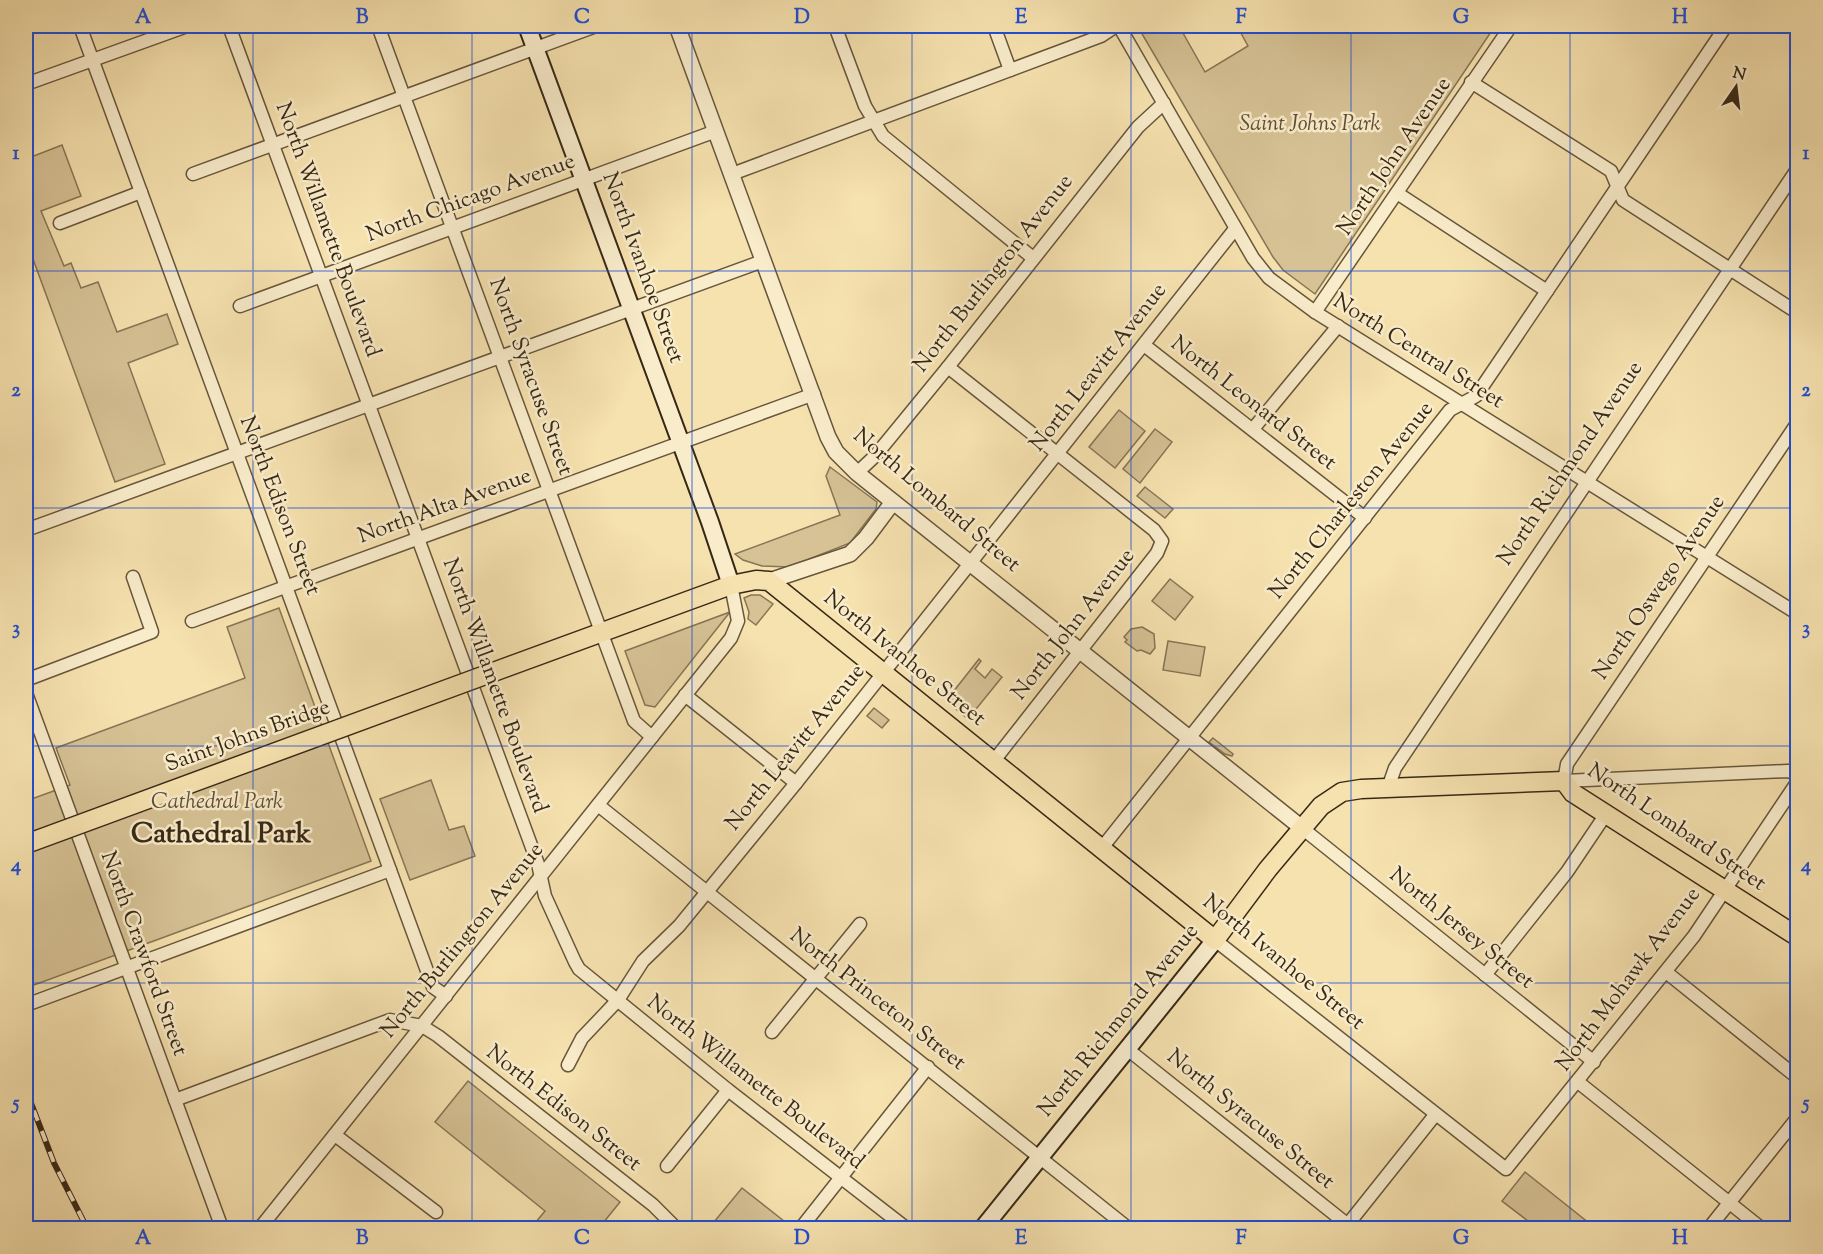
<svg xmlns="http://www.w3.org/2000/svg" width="1823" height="1254" viewBox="0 0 1823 1254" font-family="'Sorts Mill Goudy',serif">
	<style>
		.green { fill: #d6c295; stroke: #867556; stroke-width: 1.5 }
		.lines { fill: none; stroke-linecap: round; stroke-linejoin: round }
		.minor-casing { stroke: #67563c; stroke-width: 15 }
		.tertiary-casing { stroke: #67563c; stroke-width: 18 }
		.secondary-casing { stroke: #372816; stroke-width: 20 }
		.primary-casing { stroke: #372816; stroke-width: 21 }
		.minor { stroke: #f9eccb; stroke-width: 12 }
		.tertiary { stroke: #f9eccb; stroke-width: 15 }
		.secondary { stroke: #f9eccb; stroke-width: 16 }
		.primary { stroke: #f6e2af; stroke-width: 18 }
		.rail-casing { stroke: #372816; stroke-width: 6 }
		.rail { stroke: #f9eccb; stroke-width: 4; stroke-dasharray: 11; stroke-linecap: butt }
		.primary-bridge-casing { stroke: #372816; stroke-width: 21; stroke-linecap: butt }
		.primary-bridge { stroke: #f6e2af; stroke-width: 18 }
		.grid { fill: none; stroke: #1d4ed8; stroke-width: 1.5; stroke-opacity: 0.55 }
		.labels { text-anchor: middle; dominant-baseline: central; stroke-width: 5; stroke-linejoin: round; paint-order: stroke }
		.park-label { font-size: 22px; font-style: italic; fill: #5f4e36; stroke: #f9eccb }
		.street-label { font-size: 22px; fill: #372816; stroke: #f9eccb }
		.district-label { font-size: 28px; font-weight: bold; fill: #372816; stroke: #f9eccb }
		.neatline { fill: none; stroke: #1d4ed8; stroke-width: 2 }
		.grid-label { font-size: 20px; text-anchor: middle; font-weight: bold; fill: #1d4ed8 }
	</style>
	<rect width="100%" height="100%" fill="#f6e2af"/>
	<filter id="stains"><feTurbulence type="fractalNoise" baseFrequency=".00333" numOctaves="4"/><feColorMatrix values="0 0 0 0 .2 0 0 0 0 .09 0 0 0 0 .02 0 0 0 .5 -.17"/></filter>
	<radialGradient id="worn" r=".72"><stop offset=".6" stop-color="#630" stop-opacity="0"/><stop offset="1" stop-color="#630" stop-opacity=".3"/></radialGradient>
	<g class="green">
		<polygon points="1140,26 1179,26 1205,72 1248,46 1237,26 1495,26 1315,294 1283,270 1273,257 1138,27"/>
		<polygon points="62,145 81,196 41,211 64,266 71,263 81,288 98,282 117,332 167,314 178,344 128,363 165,464 115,482 26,240 26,159"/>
		<polygon points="1119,410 1145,431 1115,468 1089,447"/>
		<polygon points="1155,429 1172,442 1140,483 1123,469"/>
		<polygon points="830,467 877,502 876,509 850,543 789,567 762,566 743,560 735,554 840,515 826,476"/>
		<polygon points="1145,487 1173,509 1165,518 1137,496"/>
		<polygon points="1170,579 1193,597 1175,620 1152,601"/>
		<polygon points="751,595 760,595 773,604 756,625 748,619 749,612 744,598"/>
		<polygon points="279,608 371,861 26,988 26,801 70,785 56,748 245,678 227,627"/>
		<polygon points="730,612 655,707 645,705 625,651"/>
		<polygon points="1142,627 1154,634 1155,648 1150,654 1141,650 1137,651 1125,642 1127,640 1124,637 1131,629"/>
		<polygon points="1168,641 1205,647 1200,676 1163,670"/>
		<polygon points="979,659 981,661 975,669 985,678 992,669 1002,677 968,719 946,701"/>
		<polygon points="874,708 889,720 882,728 867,716"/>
		<polygon points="1213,738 1233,754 1232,756 1225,754 1209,742"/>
		<polygon points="431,780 449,830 464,826 475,856 410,880 380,799"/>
		<polygon points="468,1081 620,1202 599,1228 531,1228 545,1211 435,1122"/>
		<polygon points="1525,1172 1589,1223 1584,1228 1537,1228 1502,1201"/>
		<polygon points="742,1188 784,1221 778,1228 709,1228"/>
	</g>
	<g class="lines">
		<g class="minor-casing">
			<g id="minor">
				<polyline points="80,26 433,987 446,996"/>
				<polyline points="229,26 538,864 545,896 575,962 579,969 728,1090 906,1228"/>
				<polyline points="378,26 634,721 652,737"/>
				<polyline points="835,26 865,106 883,136 1033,258"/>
				<polyline points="994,26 1010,70"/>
				<polyline points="1119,26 1253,258 1269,278 1315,312 1798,614"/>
				<polyline points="1533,26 1545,26"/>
				<polyline points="1471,82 1611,171 1623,200 1798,313"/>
				<polyline points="26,84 187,26"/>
				<polyline points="193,174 596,26"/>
				<polyline points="732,174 1101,36 1116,26"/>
				<polyline points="1397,193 1547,291"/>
				<polyline points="60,223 141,192"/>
				<polyline points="240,306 716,131"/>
				<polyline points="1315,312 1511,26"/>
				<polyline points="1144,345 1365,518"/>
				<polyline points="948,367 1154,530 1162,541 1157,553 993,762"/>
				<polyline points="1798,422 1567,764 1564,781 1787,771 1798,773"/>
				<polyline points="1253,429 1338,326"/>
				<polyline points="857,473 875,456 948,367 1138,127 1164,103"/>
				<polyline points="26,530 763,261"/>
				<polyline points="192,621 814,394"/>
				<polyline points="26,680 152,632 133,577"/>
				<polyline points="26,693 222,1228"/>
				<polyline points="685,695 796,783"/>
				<polyline points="1388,788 1395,768 1798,168"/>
				<polyline points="598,805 1128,1228"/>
				<polyline points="1302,828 1594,1062"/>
				<polyline points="1101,849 1450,410 1476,396 1726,26"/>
				<polyline points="1215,940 1506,1169 1694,936 1798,781"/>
				<polyline points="1666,972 1798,1078"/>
				<polyline points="1485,975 1567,872 1606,814"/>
				<polyline points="26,1005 390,870"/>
				<polyline points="772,1032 860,924"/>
				<polyline points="1126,1048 1348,1225"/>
				<polyline points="568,1065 582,1038 618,1000 643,961 679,926 796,783 1235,229"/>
				<polyline points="1578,1082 1761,1228"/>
				<polyline points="175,1100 390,1020 422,1026 438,1036 653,1205 676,1228"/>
				<polyline points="335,1135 436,1212"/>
				<polyline points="667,1166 728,1090"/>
				<polyline points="260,1228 731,638 738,621 731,585"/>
				<polyline points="801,1228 928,1067"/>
				<polyline points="1345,1228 1435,1115"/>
				<polyline points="1709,1228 1798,1117"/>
			</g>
		</g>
		<g class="tertiary-casing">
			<g id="tertiary">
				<polyline points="677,26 828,437 836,452 857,473 1302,828"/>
				<polyline points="769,581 850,554 866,538 893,502"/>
			</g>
		</g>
		<g class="secondary-casing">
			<g id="secondary">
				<polyline points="527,26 710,522 731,585"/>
				<polyline points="983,1228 1215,940"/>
			</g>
		</g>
		<g class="primary-casing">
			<polyline id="primary" points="488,674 731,585 756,580 769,581 1215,940 1268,869 1321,806 1342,792 1361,789 1564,781 1573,793 1798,937"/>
		</g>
		<use href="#minor" class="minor"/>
		<use href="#tertiary" class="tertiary"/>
		<use href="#secondary" class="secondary"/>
		<use href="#primary" class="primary"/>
		<g class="rail-casing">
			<polyline id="rail" points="26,1090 54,1163 87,1228"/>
		</g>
		<use href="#rail" class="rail"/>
		<g class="primary-bridge-casing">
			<polyline id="primary-bridge" points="26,844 488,674"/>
		</g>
		<use href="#primary-bridge" class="primary-bridge"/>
	</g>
	<path class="grid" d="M253,26V1228M472,26V1228M692,26V1228M912,26V1228M1131,26V1228M1351,26V1228M1570,26V1228M26,271H1798M26,508H1798M26,746H1798M26,983H1798"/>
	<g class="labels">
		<g class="park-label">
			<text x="1310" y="125">Saint Johns Park</text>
			<text x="217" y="803">Cathedral Park</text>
		</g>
		<g class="street-label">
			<text transform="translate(1395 157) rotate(-56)">North John Avenue</text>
			<text transform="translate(471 199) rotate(-20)">North Chicago Avenue</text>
			<text transform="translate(327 230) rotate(70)">North Willamette Boulevard</text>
			<text transform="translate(642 268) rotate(70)">North Ivanhoe Street</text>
			<text transform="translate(994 274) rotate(-52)">North Burlington Avenue</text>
			<text transform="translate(1418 352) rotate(32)">North Central Street</text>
			<text transform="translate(1099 368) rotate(-52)">North Leavitt Avenue</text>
			<text transform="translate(530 377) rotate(70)">North Syracuse Street</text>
			<text transform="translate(1253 404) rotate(38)">North Leonard Street</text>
			<text transform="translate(1571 464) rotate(-56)">North Richmond Avenue</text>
			<text transform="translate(936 501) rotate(40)">North Lombard Street</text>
			<text transform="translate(1352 501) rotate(-51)">North Charleston Avenue</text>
			<text transform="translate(279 506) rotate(69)">North Edison Street</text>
			<text transform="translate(445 507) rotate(-20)">North Alta Avenue</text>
			<text transform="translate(1660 588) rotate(-56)">North Oswego Avenue</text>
			<text transform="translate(1074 625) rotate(-52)">North John Avenue</text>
			<text transform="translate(904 659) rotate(39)">North Ivanhoe Street</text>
			<text transform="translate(494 686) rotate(70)">North Willamette Boulevard</text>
			<text transform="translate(248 737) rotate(-20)">Saint Johns Bridge</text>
			<text transform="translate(796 748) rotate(-51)">North Leavitt Avenue</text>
			<text transform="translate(1676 828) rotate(34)">North Lombard Street</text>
			<text transform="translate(1461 929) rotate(39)">North Jersey Street</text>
			<text transform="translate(463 941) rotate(-51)">North Burlington Avenue</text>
			<text transform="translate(143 954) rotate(70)">North Crawford Street</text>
			<text transform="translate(1283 963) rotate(39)">North Ivanhoe Street</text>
			<text transform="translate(1629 980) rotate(-53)">North Mohawk Avenue</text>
			<text transform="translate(877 1000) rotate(38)">North Princeton Street</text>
			<text transform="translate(1119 1021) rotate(-51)">North Richmond Avenue</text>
			<text transform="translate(755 1083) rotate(38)">North Willamette Boulevard</text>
			<text transform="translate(563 1109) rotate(38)">North Edison Street</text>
			<text transform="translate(1250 1120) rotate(39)">North Syracuse Street</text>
		</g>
		<g class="district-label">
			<text x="221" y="835">Cathedral Park</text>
		</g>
	</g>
	<rect width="1823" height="1254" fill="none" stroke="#f6e2af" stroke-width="66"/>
	<g transform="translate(1736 87) rotate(14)" stroke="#f9eccb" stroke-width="4.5" paint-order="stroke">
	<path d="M0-4.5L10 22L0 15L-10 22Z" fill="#372816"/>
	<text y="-9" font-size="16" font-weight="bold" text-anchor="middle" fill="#372816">N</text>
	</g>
	<rect x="33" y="33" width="1757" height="1188" class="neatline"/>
	<g class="grid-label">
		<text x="143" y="23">A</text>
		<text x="362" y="23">B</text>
		<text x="582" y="23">C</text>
		<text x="802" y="23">D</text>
		<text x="1021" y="23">E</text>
		<text x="1241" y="23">F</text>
		<text x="1461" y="23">G</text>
		<text x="1680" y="23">H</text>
		<text x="16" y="159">1</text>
		<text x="1806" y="159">1</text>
		<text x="16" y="396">2</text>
		<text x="1806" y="396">2</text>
		<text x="16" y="634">3</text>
		<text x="1806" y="634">3</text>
		<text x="16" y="871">4</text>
		<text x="1806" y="871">4</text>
		<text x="16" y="1109">5</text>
		<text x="1806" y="1109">5</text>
		<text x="143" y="1244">A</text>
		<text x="362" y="1244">B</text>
		<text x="582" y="1244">C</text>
		<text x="802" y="1244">D</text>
		<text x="1021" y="1244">E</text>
		<text x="1241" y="1244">F</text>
		<text x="1461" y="1244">G</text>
		<text x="1680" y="1244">H</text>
	</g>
	<rect width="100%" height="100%" filter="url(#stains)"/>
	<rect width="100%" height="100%" fill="url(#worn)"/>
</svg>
